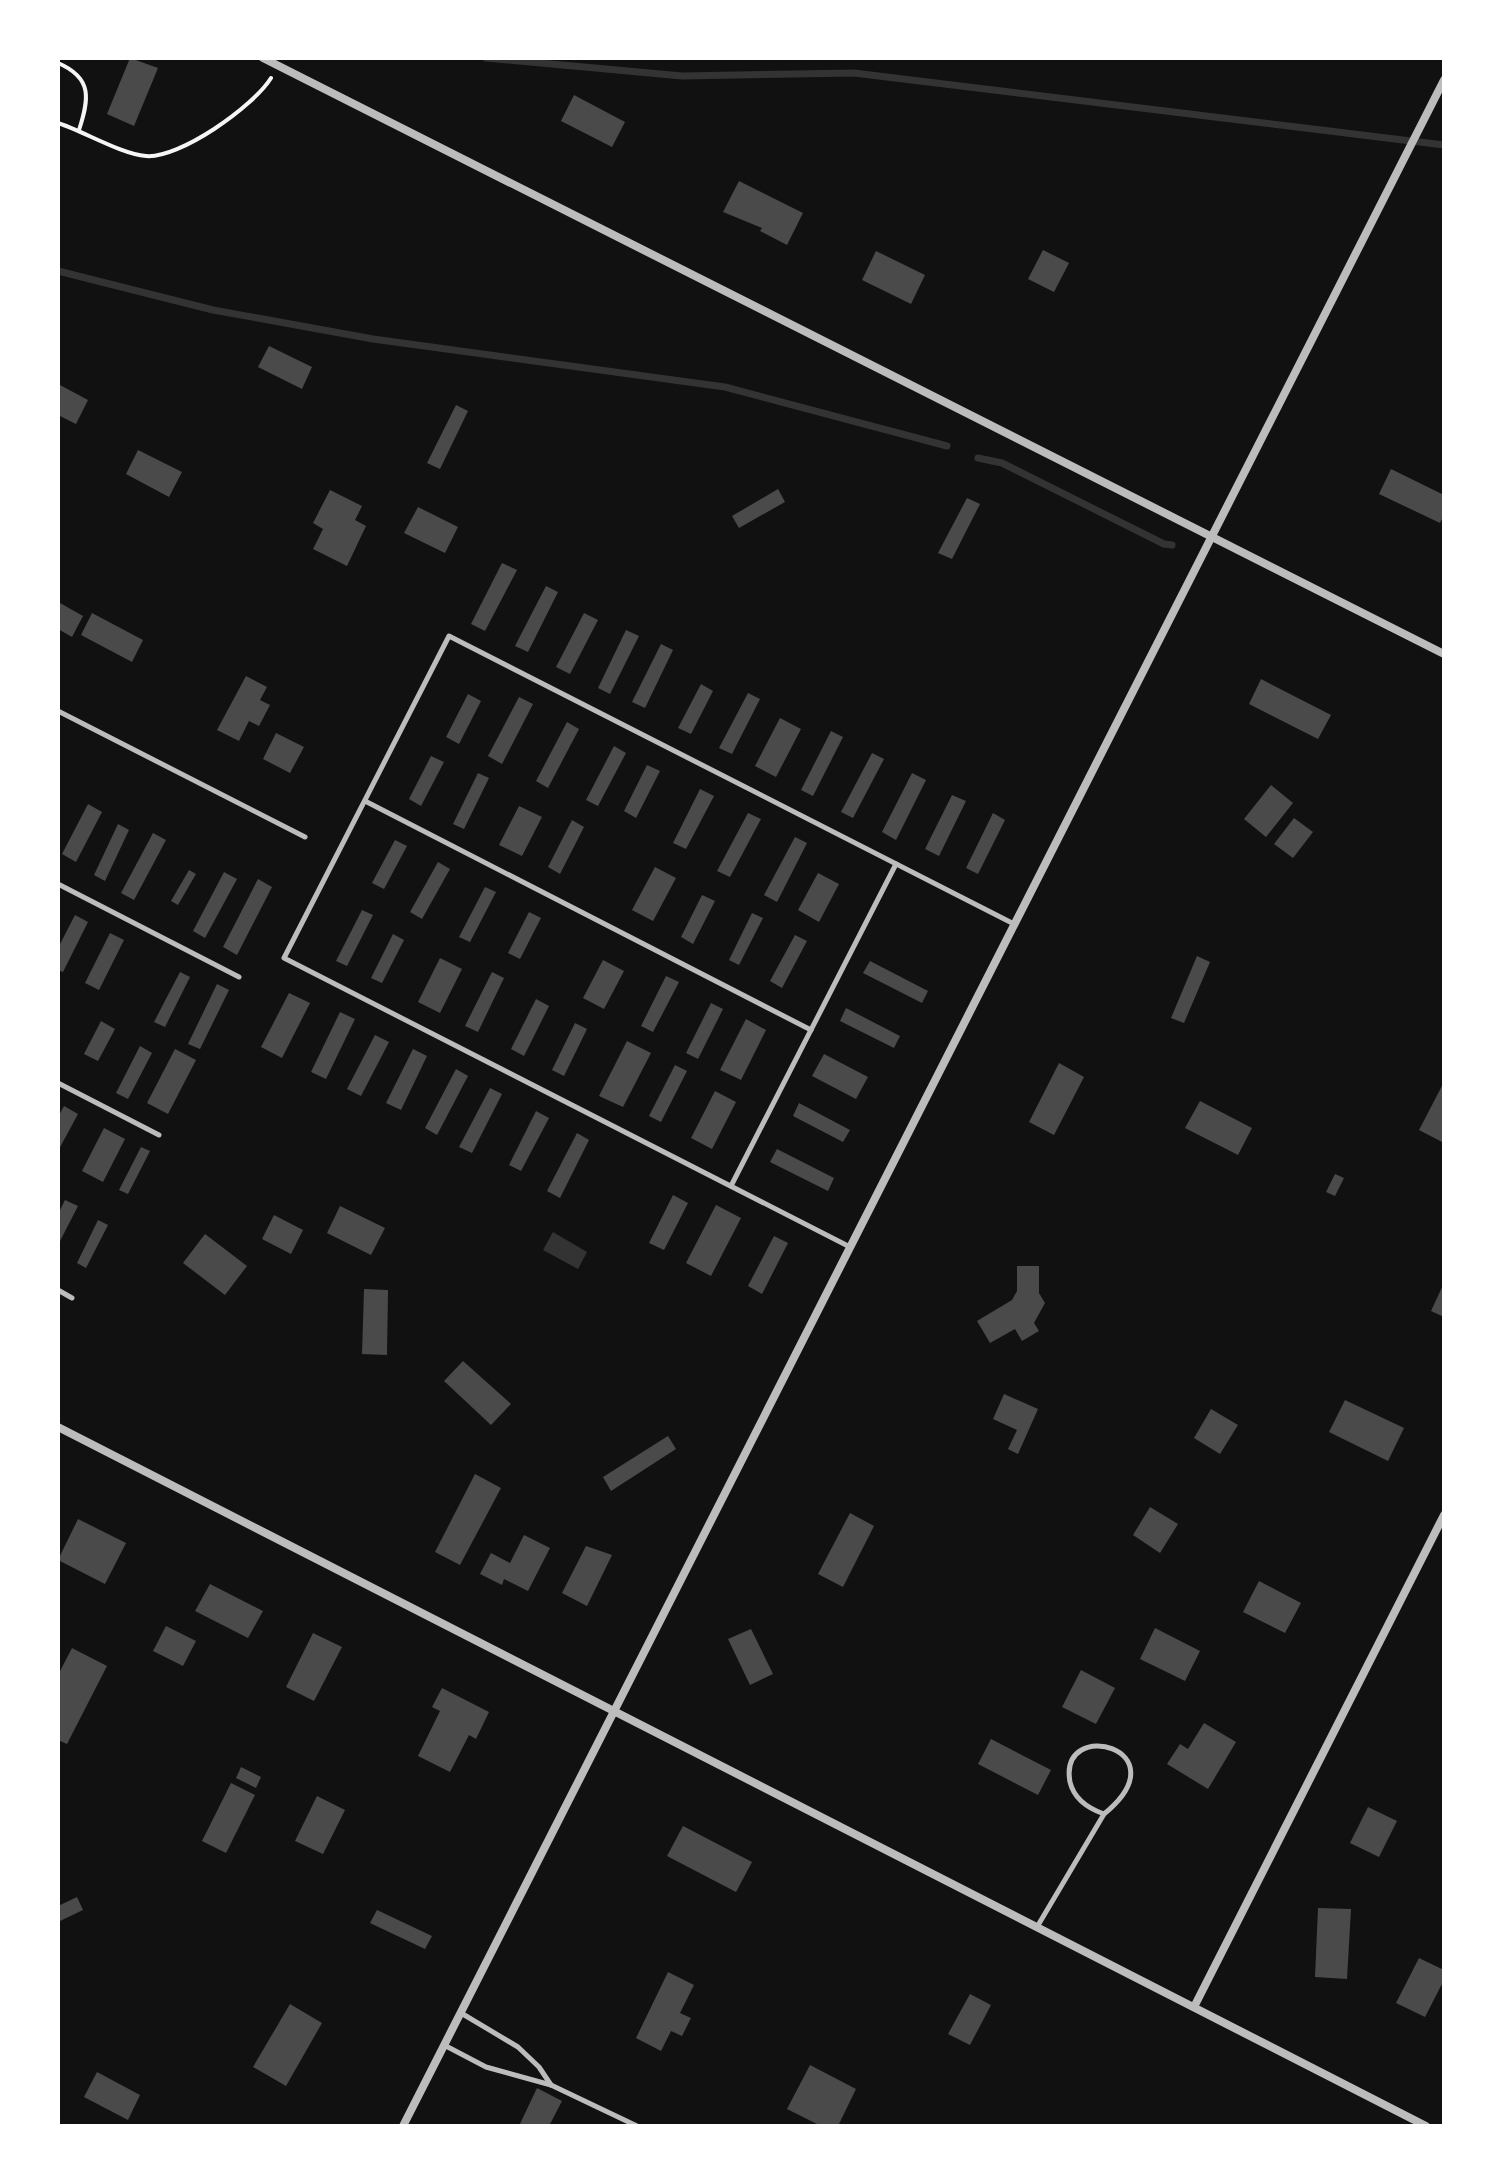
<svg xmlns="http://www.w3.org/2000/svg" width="1502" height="2184" viewBox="0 0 1502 2184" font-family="'Public Sans',sans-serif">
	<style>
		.water { fill: #333 }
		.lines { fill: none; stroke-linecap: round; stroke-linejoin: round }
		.stream { stroke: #333; stroke-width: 7 }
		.building { fill: #4a4a4a }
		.path { stroke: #f5f5f5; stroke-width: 4 }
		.service { stroke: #bcbcbc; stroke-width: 5 }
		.minor { stroke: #bcbcbc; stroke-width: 8 }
	</style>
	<rect width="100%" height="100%" fill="#111"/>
	<polygon class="water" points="553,1232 587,1252 578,1269 543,1250"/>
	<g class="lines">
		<g class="stream">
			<polyline points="486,58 682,76 854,73 1444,145"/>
			<polyline points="58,271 213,310 373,339 725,387 947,446"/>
			<polyline points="978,458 1002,463 1164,544 1172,545"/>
		</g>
	</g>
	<g class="building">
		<polygon points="130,58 158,68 134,126 107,114"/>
		<polygon points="574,95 625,122 612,147 561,121"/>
		<polygon points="739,181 803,213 787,245 760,231 762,228 723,212"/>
		<polygon points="1043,250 1069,263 1054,292 1028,279"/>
		<polygon points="876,251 925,275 911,304 862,280"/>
		<polygon points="269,346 312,367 302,389 258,367"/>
		<polygon points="58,384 88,400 76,424 58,415"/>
		<polygon points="456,405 468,411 440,469 427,463"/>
		<polygon points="138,450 182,472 169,497 126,474"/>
		<polygon points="1391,469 1444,495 1444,515 1440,523 1379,494"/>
		<polygon points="778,489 785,502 739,528 732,516"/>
		<polygon points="330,490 362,506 355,520 366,526 347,566 313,549 323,529 313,523"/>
		<polygon points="967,498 980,504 952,559 938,553"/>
		<polygon points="418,507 458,527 445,553 404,533"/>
		<polygon points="502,563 517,570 485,631 471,624"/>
		<polygon points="546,586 558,592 528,652 515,646"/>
		<polygon points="60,603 83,616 72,637 58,629"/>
		<polygon points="92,613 143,640 132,662 81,635"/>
		<polygon points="584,613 598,620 570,674 556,667"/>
		<polygon points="626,630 639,636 610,694 598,688"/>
		<polygon points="661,644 673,650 645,708 632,702"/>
		<polygon points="246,676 267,687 260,700 270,705 259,726 249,721 239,741 217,730"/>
		<polygon points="1261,679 1331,715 1318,739 1249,704"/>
		<polygon points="701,684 713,691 691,734 678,728"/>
		<polygon points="748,693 760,699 732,754 719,748"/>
		<polygon points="468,694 481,701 459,744 446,737"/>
		<polygon points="519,697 533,704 502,764 488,756"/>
		<polygon points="780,718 801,729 776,777 755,766"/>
		<polygon points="567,722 579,729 548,788 536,781"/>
		<polygon points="831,731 843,737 813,796 801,790"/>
		<polygon points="276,733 304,747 290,773 263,759"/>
		<polygon points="614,746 626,753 598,806 586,800"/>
		<polygon points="872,753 884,759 853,818 841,812"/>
		<polygon points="431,756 444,762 421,806 409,799"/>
		<polygon points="647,765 660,771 636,818 624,811"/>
		<polygon points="478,773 489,778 464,829 453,824"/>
		<polygon points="912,773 926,780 896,840 882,832"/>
		<polygon points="1271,785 1293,803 1266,837 1244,819"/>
		<polygon points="700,789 714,796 686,849 673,843"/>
		<polygon points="952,795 966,801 939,856 925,849"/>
		<polygon points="88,804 102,812 76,862 62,854"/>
		<polygon points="519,806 542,817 522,856 499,845"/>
		<polygon points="748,813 761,819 730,877 717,871"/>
		<polygon points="993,813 1005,820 978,874 966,868"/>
		<polygon points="1294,818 1313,832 1293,858 1274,844"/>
		<polygon points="572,820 584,827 560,874 548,867"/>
		<polygon points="118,824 129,830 105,881 94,875"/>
		<polygon points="153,833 166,840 134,900 121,893"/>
		<polygon points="795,837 807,843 777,902 764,895"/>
		<polygon points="395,840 407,846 384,889 372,883"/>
		<polygon points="438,862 450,869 422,919 410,912"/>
		<polygon points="655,867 676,878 653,921 632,910"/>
		<polygon points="189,870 196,874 178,905 171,901"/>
		<polygon points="224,872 237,879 205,938 193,931"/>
		<polygon points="818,873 839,884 819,922 798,910"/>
		<polygon points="258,879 272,887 237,955 223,947"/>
		<polygon points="485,887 496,892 470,942 459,937"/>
		<polygon points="702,895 715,901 693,944 681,937"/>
		<polygon points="362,910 373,915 347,966 336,961"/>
		<polygon points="529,912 541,918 520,959 508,953"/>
		<polygon points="752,913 763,918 739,965 729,960"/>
		<polygon points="75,915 88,922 63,972 58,970 58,948"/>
		<polygon points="110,933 124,940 99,990 85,983"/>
		<polygon points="393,934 404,940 382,983 371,978"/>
		<polygon points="795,935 807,941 782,988 770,981"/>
		<polygon points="1197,956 1210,962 1184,1023 1171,1018"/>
		<polygon points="440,958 462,969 440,1013 418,1002"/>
		<polygon points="603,960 624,971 604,1009 583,998"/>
		<polygon points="870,961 928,991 922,1003 863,973"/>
		<polygon points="180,972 190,977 165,1027 154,1022"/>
		<polygon points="492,972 504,978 478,1032 465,1026"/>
		<polygon points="666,976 679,982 653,1032 641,1026"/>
		<polygon points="217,984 229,990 200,1049 188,1044"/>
		<polygon points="289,993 310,1003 282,1058 261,1047"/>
		<polygon points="536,999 549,1006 524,1056 511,1049"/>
		<polygon points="711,1003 723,1009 698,1059 686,1053"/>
		<polygon points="846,1008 900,1036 894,1048 840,1021"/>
		<polygon points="340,1012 355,1019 326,1079 311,1072"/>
		<polygon points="746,1019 766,1030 741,1080 720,1070"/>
		<polygon points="101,1021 115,1029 98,1061 84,1054"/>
		<polygon points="575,1023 587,1029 564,1076 552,1070"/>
		<polygon points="375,1035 389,1042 361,1096 347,1089"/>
		<polygon points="627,1041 651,1053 623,1107 599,1096"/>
		<polygon points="140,1046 152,1053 128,1099 116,1093"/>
		<polygon points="175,1049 196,1060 168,1114 147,1103"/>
		<polygon points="413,1049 427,1056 401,1110 386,1103"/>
		<polygon points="824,1054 868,1077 856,1099 812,1076"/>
		<polygon points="1059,1063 1084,1077 1054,1135 1029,1122"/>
		<polygon points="675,1065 687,1071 661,1122 649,1116"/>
		<polygon points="456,1069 468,1076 437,1135 425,1128"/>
		<polygon points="1444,1082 1444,1143 1419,1130"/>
		<polygon points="490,1088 502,1094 472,1153 459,1147"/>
		<polygon points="715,1091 736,1102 712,1149 691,1138"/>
		<polygon points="1200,1101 1252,1128 1238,1155 1185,1128"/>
		<polygon points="799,1103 850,1130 843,1142 793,1116"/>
		<polygon points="64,1106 78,1114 58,1151 58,1117"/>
		<polygon points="536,1111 549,1118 521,1171 509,1165"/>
		<polygon points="104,1128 125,1139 103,1182 82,1171"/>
		<polygon points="577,1133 589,1140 560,1198 547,1191"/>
		<polygon points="141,1147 150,1151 128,1194 119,1190"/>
		<polygon points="777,1149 834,1178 828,1191 770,1162"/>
		<polygon points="1335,1174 1344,1178 1335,1196 1326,1192"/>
		<polygon points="673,1195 688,1203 664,1250 649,1243"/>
		<polygon points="65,1200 78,1206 58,1245 58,1214"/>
		<polygon points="716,1205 741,1218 711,1276 686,1263"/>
		<polygon points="340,1206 385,1228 371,1255 327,1233"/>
		<polygon points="274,1215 303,1230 291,1254 262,1239"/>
		<polygon points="98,1220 108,1225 86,1268 77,1263"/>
		<polygon points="205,1234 247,1266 225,1295 183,1263"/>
		<polygon points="774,1236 788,1243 762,1294 748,1286"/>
		<polygon points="1017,1266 1039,1266 1039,1293 1045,1303 1034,1323 1039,1331 1022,1341 1015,1329 990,1343 977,1321 1012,1300 1017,1291"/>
		<polygon points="1444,1283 1444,1317 1431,1311"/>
		<polygon points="364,1289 388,1290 387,1355 362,1354"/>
		<polygon points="463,1361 511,1404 491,1425 444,1381"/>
		<polygon points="1004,1394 1038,1409 1018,1454 1008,1449 1017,1430 993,1419"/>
		<polygon points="1345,1400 1404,1428 1388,1461 1329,1432"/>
		<polygon points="1211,1409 1238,1425 1220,1454 1194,1438"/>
		<polygon points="668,1436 676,1449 611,1491 603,1477"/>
		<polygon points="475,1474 501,1488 460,1565 435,1552"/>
		<polygon points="1150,1507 1178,1524 1160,1553 1133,1535"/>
		<polygon points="850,1513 874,1526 843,1587 818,1574"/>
		<polygon points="78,1519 126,1543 105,1584 58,1560"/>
		<polygon points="524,1535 550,1548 528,1591 504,1579 502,1585 480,1574 491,1553 510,1563"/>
		<polygon points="586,1546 612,1555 587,1606 562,1593"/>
		<polygon points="1259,1581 1301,1603 1285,1633 1243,1612"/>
		<polygon points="210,1584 263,1611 248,1638 195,1611"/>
		<polygon points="166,1626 196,1641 183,1666 153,1651"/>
		<polygon points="1155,1628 1200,1651 1185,1681 1140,1659"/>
		<polygon points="751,1629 773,1674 750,1685 728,1639"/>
		<polygon points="313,1633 342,1647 314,1701 286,1687"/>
		<polygon points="72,1648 107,1666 67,1744 58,1740 58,1675"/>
		<polygon points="1081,1670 1115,1688 1096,1724 1062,1707"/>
		<polygon points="442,1688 489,1712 476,1739 469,1735 450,1772 418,1756 440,1711 432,1707"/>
		<polygon points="1204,1723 1236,1742 1208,1789 1167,1764 1180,1744 1188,1749"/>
		<polygon points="991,1739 1051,1770 1038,1795 978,1764"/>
		<polygon points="241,1767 261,1777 256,1788 236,1778"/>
		<polygon points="231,1783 255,1795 226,1853 202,1841"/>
		<polygon points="317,1796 345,1810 323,1854 295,1841"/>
		<polygon points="1368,1807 1397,1821 1379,1857 1350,1843"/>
		<polygon points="683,1826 752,1862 736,1892 667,1856"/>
		<polygon points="77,1897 83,1910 58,1922 58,1906"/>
		<polygon points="1318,1908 1351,1909 1347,1979 1315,1977"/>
		<polygon points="377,1910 432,1936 425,1949 370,1923"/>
		<polygon points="1419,1958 1444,1970 1444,1980 1425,2017 1396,2003"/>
		<polygon points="668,1972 694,1985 680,2013 691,2018 682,2036 671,2031 661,2051 636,2038"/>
		<polygon points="970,1994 991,2005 970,2045 948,2034"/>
		<polygon points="290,2004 322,2023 286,2086 253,2067"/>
		<polygon points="810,2065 856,2089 838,2126 821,2126 787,2109"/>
		<polygon points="97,2072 140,2095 128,2120 84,2097"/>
		<polygon points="537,2088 562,2101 549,2126 519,2126"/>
	</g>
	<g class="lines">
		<g class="path">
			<path d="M58,63C93,78 89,99 79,130"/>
			<path d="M58,123C83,131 121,154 146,156C179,159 253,107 271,78"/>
		</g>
		<g class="service">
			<polyline points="58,711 305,837"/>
			<polyline points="365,801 811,1030"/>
			<polyline points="58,884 239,977"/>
			<polyline points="58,1083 159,1135"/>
			<polyline points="731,1186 896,864"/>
			<polyline points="850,1247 284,958 449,636 1014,924"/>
			<polyline points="58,1290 72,1298"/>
			<path d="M1037,1927L1104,1814C1184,1749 1058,1716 1070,1782C1074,1799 1087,1808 1104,1814"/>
			<polyline points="461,2013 518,2047 539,2067 551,2085 637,2126"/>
			<polyline points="444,2045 486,2067 551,2085"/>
		</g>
		<g class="minor">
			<polyline points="263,58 1444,654"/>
			<polyline points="58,1427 1426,2126"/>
			<polyline points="1194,2007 1444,1515"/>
			<polyline points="403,2126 1444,80"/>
		</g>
	</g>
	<rect width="1502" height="2184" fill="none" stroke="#ffffff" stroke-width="120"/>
</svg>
